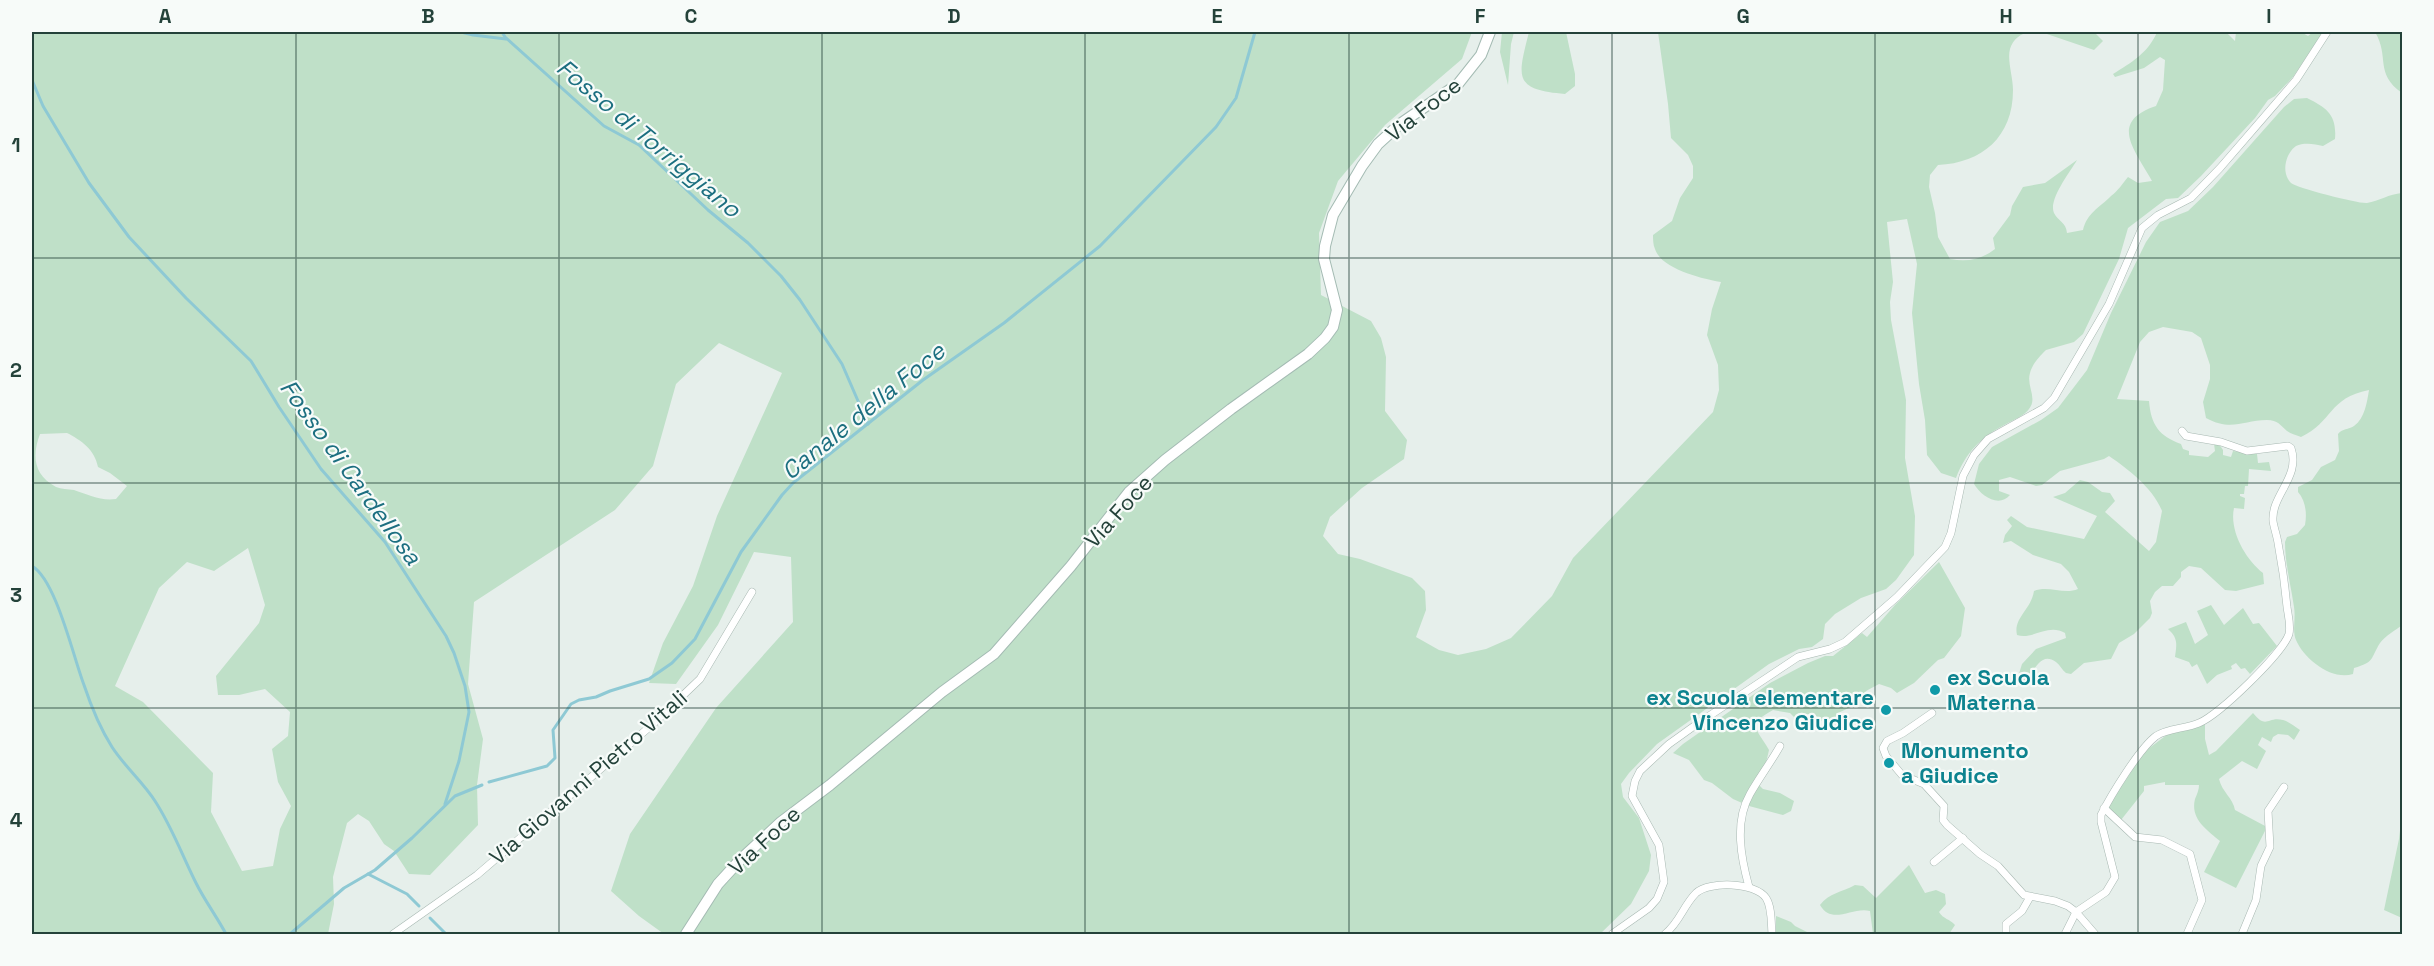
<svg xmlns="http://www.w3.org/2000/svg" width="2434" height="966" viewBox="0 0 2434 966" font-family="'Space Grotesk',sans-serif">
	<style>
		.green { fill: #bfe0c8; fill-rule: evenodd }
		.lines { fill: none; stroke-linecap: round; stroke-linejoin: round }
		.stream { stroke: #8ec9d4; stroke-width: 3 }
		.street-casing { stroke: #a8b8b2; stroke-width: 8 }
		.secondary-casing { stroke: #a4bbb3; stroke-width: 12 }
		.street { stroke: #fff; stroke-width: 7 }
		.secondary { stroke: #fff; stroke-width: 10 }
		.grid { fill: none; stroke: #24423a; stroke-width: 1.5; stroke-opacity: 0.55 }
		.culture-dot { fill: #0f9aa8; stroke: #f7fbf9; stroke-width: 2 }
		.labels { text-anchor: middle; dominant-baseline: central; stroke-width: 4.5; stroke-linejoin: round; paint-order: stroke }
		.street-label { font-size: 22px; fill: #24423a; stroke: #f7fbf9 }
		.culture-label { font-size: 22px; font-weight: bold; fill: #0d838f; stroke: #f7fbf9; text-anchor: start }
		.water-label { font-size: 24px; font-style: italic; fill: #1c6f80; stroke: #f7fbf9 }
		.neatline { fill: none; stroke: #24423a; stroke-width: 2 }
		.grid-label { font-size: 20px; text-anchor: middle; font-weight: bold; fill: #24423a }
	</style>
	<rect width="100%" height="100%" fill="#e6efeb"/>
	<g class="green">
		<path d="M32,32H1472L1462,59L1385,125L1338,181L1319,233L1321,295L1371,321L1381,338L1386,357L1385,411L1407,440L1404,459L1362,488L1330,517L1323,536L1338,554L1360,559L1412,578L1425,591L1426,610L1416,637L1439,650L1458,655L1486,649L1511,638L1552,596L1573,558L1713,412L1719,390L1718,365L1707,335L1712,309L1721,282C1703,279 1661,269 1655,249C1653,245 1653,239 1653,235L1672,221L1680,198L1693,178V166L1688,155L1671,138L1668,104L1658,32H2030C2021,33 2013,39 2010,49C2007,60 2013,77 2013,90C2013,137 1982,163 1938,165L1930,175L1929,187L1935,213L1938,237L1950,259C1967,262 1981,260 1995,249L1993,238L2010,215L2012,206L2023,187L2045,183L2077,160C2070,172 2048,200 2054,213C2058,221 2066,222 2067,233L2083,230C2087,213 2099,208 2111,196C2118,191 2123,183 2128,177L2138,183L2152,181C2135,150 2108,122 2156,106L2163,90L2165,60L2160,57L2144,68L2115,77L2113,74C2131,63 2149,52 2157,32H2226L2235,41L2236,32H2301L2308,36L2313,32H2320L2322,34L2293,77L2275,96L2268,100L2255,118L2201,176L2178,198L2166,199L2128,228L2119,259L2083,334L2074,342L2046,350C2040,356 2032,364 2030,373C2026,386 2038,398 2029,409C2024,416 2013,420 2006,424C1981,437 1966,452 1956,478L1941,473L1927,455L1925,420L1919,384L1912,313L1917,264L1907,219L1887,222L1893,282L1890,302L1891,320L1906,400L1905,458L1915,516L1914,555L1896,580L1886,589L1861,598L1835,614L1825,624L1823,639L1812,647L1799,649L1769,664L1657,744L1629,773L1621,784L1623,797L1639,818L1651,855L1649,871L1631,904L1600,934H664L639,916L611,891L630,834L716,708L793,622L791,557L754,552L718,625L676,684L649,683L663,643L693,586L717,516L782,373L719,343L676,384L653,466L615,510L474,602L468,684L483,739L477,785L478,825L430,875L409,874L394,851L384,844L369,821L358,814L347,823L333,877L334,904L328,934H32ZM67,433C81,440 95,450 98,467L110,473L127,486L116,499C100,501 89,495 74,490C68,489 61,489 56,487C33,475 32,455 40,434ZM248,548L265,605L259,623L216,676L218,695H239L265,689L290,712L288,736L272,749L278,782L291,806L280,829L273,866L242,871L211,812L213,773L143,702L115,686L159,588L187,562L214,571Z"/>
		<polygon points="1502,32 1514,32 1511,44 1508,85 1500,52"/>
		<path d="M1529,32H1566L1575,74V86L1565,94C1512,90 1518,76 1529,32Z"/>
		<polygon points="2041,32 2094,32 2103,41 2094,50"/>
		<path d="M2375,32H2402V93C2374,73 2390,57 2375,32Z"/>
		<path d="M2307,98C2327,108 2337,115 2335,139L2323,146C2315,144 2304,142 2296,146C2285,154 2281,173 2291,183C2297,188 2359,204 2367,203C2379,201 2389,194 2402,193V625C2396,630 2385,636 2380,643C2370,659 2375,662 2354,668L2353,674C2332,681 2304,659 2296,640C2292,631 2296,618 2294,607C2291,586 2285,564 2285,542L2287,537L2297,534L2305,525C2307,514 2306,501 2298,492V487L2312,480L2321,467L2335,460L2339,451L2338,434C2343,428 2348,430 2354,426C2365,418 2367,402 2369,390C2328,398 2333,422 2301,437C2297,435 2291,434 2287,431C2280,425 2278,420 2267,420C2243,420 2232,432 2206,418L2203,402L2210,379V365L2201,338L2192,332L2163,327L2149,332L2140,342L2117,399L2149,401C2151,425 2159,436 2181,444L2183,449L2189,451V455L2208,457L2215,451L2214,444H2219L2223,450V455L2231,457L2233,451L2257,454L2258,463L2269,462L2271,471L2249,469L2248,486H2245L2244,494H2240V496L2245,498L2244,509L2234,508C2229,531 2246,560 2263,573L2264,584L2236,591L2225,590L2201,568L2189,566L2181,572V577L2173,586H2162L2155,592L2150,601L2152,613L2150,618L2134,634L2119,643L2111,659L2084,663L2071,674L2066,673C2062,670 2060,665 2056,662C2039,650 2034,675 2023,682L2017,680L2022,664L2036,649L2066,638L2065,633C2048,623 2033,640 2017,635C2013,618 2031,610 2034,591C2048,585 2064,595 2078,589L2069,572L2061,564L2033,555L2011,541L2003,543L2005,535L2012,526L2007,520L2011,516L2027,527L2084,539L2097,516L2053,497L2065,493L2080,480L2088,482L2102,492L2110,493L2115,501L2105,512L2149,551L2156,542L2162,511C2153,488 2128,469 2109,456L2104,459L2060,471L2042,485L2036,486L2010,477L1999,480V491L2010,495C1999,508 1981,496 1974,484L1979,464L1992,447L2041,420L2058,408L2087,370L2111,313L2146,242L2160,222L2188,211L2213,187L2284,107L2294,99Z"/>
		<path d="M1939,562L1965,608L1961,636L1944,658L1938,660L1914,683L1897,693L1891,688L1879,684L1866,691L1853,706L1838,713L1833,721L1826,725L1813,713L1805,715L1799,722L1790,713L1773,710C1745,725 1758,730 1769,750L1765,767L1757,783L1763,789L1780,793L1794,801L1791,811L1783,815L1749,806L1733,799L1712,783L1704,780L1689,760L1673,753L1683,744L1770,683L1808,663L1825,656H1833L1862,633L1867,637L1895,605Z"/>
		<path d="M2211,605L2224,625L2243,608L2253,624L2259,623L2277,646L2250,674L2245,668L2241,669L2236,663L2231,666L2232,669L2217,675L2207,684L2197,664L2192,667L2189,662L2175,657C2177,644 2178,638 2168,629L2186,622L2195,644L2208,635L2197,611Z"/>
		<path d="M2253,713C2267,730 2267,716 2283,720C2288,721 2295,727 2300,730L2294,740L2288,735L2278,734L2273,737L2271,742L2262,737L2258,745L2266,751L2257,769L2242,761L2219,779C2222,792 2233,798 2235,810L2267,827L2236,888L2204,872L2220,841C2207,830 2190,819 2195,799C2197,794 2199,790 2199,785H2165V782L2144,786V791L2121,820L2108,807L2144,752L2168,734L2205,724V739L2209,755L2216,751Z"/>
		<polygon points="2402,813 2402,918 2384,910 2399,839"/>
		<path d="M1909,865L1925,893L1936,890L1945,894L1946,904L1939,912C1943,919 1950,919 1955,925L1949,934H1873L1870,911C1853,906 1832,926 1820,905C1829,893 1842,892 1855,885L1863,886L1876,898Z"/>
		<polygon points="1776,916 1791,922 1795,926 1811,934 1776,934"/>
	</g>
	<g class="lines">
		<g class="stream">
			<polyline points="461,32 473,35 506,39"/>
			<polyline points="502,32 505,37 604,126 639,145 708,210 748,243 781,276 800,300 842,364 868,424"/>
			<polyline points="32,80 43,106 89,183 129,237 186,298 251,361 279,407 321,469 385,542 446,636 454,653 465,686 469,712 459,761 445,804"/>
			<path d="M32,566C56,580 73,656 84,685C91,706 100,728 112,747C125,767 143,782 155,801C172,827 182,855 196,883C205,901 217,917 226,934"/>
			<polyline points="489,782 547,766 555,758 553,730 571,704 579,700 596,697 610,691 649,679 672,663 695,639 741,552 782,495 793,483 923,380 1004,323 1100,246 1216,127 1236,98 1255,32"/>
			<polyline points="368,874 407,894 419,906"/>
			<polyline points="430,918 446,934"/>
			<polyline points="290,934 344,888 375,870 412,838 455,796 482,785"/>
		</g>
		<g class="street-casing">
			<g id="street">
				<polyline points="1932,713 1903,733 1887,741 1883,748 1886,756 1902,775 1924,784 1944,806 1943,820 1947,825 1980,854 1998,866 2024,895 2055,901 2068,906 2076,912 2095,934"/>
				<polyline points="2104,808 2135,837 2162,840 2190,854 2202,900 2187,934"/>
				<polyline points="1934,862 1963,838"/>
				<path d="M1749,887C1741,858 1734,822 1750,794C1759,778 1771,762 1780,746"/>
				<polyline points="393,934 477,875 653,724 700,679 752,592"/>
				<polyline points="1612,934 1649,908 1657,899 1664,882 1659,845 1632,796 1635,781 1640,771 1669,744 1697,724 1798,657 1830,649 1845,642 1897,597 1945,547 1951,533 1963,476 1974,455 1988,439 2044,408 2054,398 2109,304 2142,228 2158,215 2191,198 2220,168 2296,80 2327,32"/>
				<path d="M1665,934C1680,922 1683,906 1696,893C1709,881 1755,882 1766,898C1772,907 1771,923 1772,934"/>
				<polyline points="2006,934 2006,924 2022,911 2030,897"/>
				<path d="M2065,934L2076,912L2106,892L2115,877L2101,822V815C2111,795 2139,749 2156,736C2168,728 2185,729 2199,723C2219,715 2283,653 2289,634C2291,625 2288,615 2287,607C2285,585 2282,564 2278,543C2277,536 2274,528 2273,521C2271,495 2301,477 2291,448L2288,446L2247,451L2221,442L2186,436L2182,431"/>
				<polyline points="2242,934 2256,900 2261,866 2270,847 2268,811 2284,787"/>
			</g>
		</g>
		<g class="secondary-casing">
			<polyline id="secondary" points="686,934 718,884 740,860 781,822 830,785 942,692 994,654 1071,566 1129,492 1165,460 1231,409 1308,354 1325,338 1333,327 1337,310 1324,259 1325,246 1333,215 1362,166 1378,144 1400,124 1458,84 1481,55 1490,32"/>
		</g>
		<use href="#street" class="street"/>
		<use href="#secondary" class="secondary"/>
	</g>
	<path class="grid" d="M296,32V934M559,32V934M822,32V934M1085,32V934M1349,32V934M1612,32V934M1875,32V934M2138,32V934M32,258H2402M32,483H2402M32,708H2402"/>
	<g class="culture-dot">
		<circle cx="1935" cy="690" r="6"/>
		<circle cx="1886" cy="710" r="6"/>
		<circle cx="1889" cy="763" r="6"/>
	</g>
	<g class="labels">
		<g class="street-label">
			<text transform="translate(1423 109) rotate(-38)">Via Foce</text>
			<text transform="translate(1118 511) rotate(-48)">Via Foce</text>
			<text transform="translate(588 777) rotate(-41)">Via Giovanni Pietro Vitali</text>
			<text transform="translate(764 840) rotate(-43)">Via Foce</text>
		</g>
		<g class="culture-label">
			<text x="1947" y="677">ex Scuola<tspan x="1947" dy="25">Materna</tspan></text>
			<text x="1874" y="697" text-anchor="end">ex Scuola elementare<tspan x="1874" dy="25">Vincenzo Giudice</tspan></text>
			<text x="1901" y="750">Monumento<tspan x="1901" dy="25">a Giudice</tspan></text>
		</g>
		<g class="water-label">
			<text transform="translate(649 138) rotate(40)">Fosso di Torriggiano</text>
			<text transform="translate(863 411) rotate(-39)">Canale della Foce</text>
			<text transform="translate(351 472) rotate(54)">Fosso di Cardellosa</text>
		</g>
	</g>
	<rect width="2434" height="966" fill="none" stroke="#f7fbf9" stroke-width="66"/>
	<rect x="33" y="33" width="2368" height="900" class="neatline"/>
	<g class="grid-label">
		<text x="165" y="23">A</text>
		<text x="428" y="23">B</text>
		<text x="691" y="23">C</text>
		<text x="954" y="23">D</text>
		<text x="1217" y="23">E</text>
		<text x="1480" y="23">F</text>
		<text x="1743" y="23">G</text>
		<text x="2006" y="23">H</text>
		<text x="2269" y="23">I</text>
		<text x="16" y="152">1</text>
		<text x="16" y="377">2</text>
		<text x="16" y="602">3</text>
		<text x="16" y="827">4</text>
	</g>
</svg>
